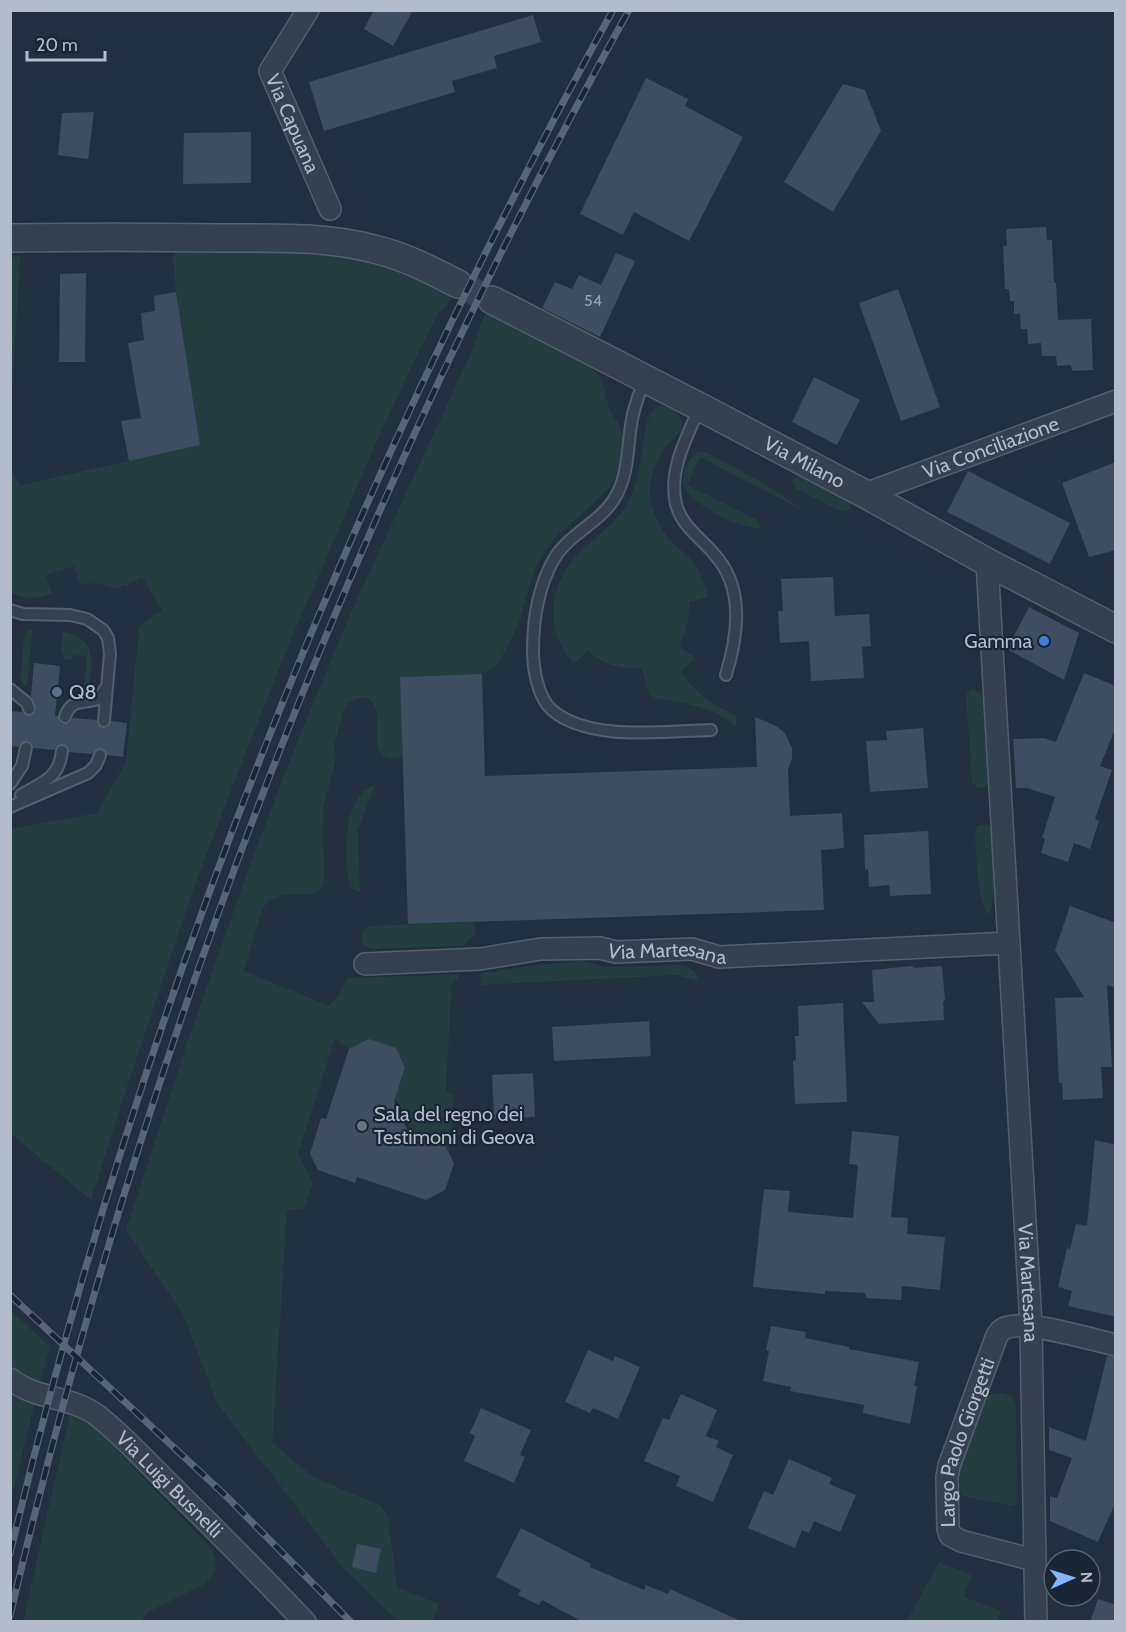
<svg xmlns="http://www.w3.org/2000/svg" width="1126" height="1632" viewBox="0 0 1126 1632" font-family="Cabin,sans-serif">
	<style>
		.green { fill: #243e40 }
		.building { fill: #3e4d5f }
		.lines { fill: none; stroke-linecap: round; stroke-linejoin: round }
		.tertiary-tunnel { stroke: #384454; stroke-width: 27; stroke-dasharray: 27 14; stroke-linecap: butt }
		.service-casing { stroke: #545f6d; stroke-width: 14 }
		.minor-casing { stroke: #545f6d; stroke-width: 24 }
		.tertiary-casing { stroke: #545f6d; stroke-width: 30 }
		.service { stroke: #36414f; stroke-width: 10 }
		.minor { stroke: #36414f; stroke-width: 21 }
		.tertiary { stroke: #36414f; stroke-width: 27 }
		.rail-casing { stroke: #586576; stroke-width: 7 }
		.rail { stroke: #1b2634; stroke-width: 4.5; stroke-dasharray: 14; stroke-linecap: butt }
		.shop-dot { fill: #3f7fe0; stroke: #1b2634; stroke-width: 2 }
		.service-dot { fill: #5c6f8a; stroke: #1b2634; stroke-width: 2 }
		.worship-dot { fill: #6b7280; stroke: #1b2634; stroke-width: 2 }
		.labels { text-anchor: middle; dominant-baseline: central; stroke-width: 4.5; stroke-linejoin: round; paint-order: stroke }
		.number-label { font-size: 16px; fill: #95a0af }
		.street-label { font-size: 20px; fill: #b2bcca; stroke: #1b2634 }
		.poi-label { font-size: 20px; fill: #b2bcca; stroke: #1b2634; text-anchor: start }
	</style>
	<rect width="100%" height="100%" fill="#222f3f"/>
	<g class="green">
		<path d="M180,248H261L366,256L453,293L447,306L439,312L416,357L374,447L287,649L235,780L194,887L122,1102L91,1200L11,1134V829L97,813L126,762L139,628L141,624L162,610L142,577L126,586L125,584L117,589C104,584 94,582 80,585L74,566L46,575L52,594C37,598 25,601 11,592L10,469L21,485L200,445L176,292L173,256Z"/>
		<polygon points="11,257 20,257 11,410 10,257"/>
		<path d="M488,309L585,362L597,373L603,385L610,411L617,421L622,434V450L619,466L614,480L607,490L595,502L559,534L545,550L535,568L519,622L506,650L495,667L481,674L400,677L402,755L401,757C365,766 382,724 375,707C374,704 371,701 369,698L361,697L349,702L344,709L334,745L336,759L323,808L324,884C313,907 279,881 262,910L244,971L329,1006L341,992L347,978L458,974V978L451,986L446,1091L453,1096L449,1153L444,1144L414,1135L395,1097L405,1067L396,1048L369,1039L349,1049L335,1038L298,1154L313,1183L304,1208L287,1211L272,1443L314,1477L381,1506L388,1516L397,1587L438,1604L433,1621H398L344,1569L217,1403L183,1314L126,1230L189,1037L254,854L298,740L352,610L472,351L481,323Z"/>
		<path d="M659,406C670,406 686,416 681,429C679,435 673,438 669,442C657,455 649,477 650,494C651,512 661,531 674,544C681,550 688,556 694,563C701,574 705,585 708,597L689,602C689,620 687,630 679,646L695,658L681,672C696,695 713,703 736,716V726C718,710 695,705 671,701C663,699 656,699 649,695L642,668C621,670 605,665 588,651L573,664C567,655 561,646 557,636C546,601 561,568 587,545C601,533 616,522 626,506C639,486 642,446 647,422C650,415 652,409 659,406Z"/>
		<path d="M699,451L706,452L768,486L803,510L700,457L687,485L757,520L762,528C743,531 693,505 685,488C679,476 688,458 699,451Z"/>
		<polygon points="798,476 847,500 850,503 851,506 847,512 840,511 797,489 794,487 792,480"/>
		<polygon points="33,629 27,686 23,684 21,680 24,636 26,632"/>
		<path d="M63,632C98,638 91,663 89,690L87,692L84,691L87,657L72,655L71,660L64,659L63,652L61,651Z"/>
		<path d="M971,690C981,690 983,696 985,705L989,783L985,787L977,788L972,781L966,695Z"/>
		<path d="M375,785L358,830L360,892L350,888L348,881C347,852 341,797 375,785Z"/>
		<path d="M979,825H988L991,829C992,857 997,888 990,915C975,902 977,852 975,832Z"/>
		<polygon points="474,922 475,933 464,946 373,949 364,946 361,939 363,930 370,926"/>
		<polygon points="583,961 604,967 684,965 695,972 699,981 677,975 480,985 481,973 537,965"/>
		<polygon points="10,1310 50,1347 39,1388 19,1374 11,1366"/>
		<path d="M996,1393C1006,1393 1014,1395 1016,1405L1017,1502L1012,1506L962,1496L956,1476L987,1396Z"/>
		<polygon points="11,1396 35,1402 11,1500"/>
		<path d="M72,1411L87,1419L212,1550C220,1563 214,1576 204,1584L150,1611L145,1615L141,1621L23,1622L65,1436Z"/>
		<polygon points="939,1562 971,1575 964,1597 1001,1611 997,1621 907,1621"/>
	</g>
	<g class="building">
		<polygon points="374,10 413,10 393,46 364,29"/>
		<polygon points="533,15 541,42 494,56 497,68 452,81 455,92 324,131 309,82"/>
		<polygon points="646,78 688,99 685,106 743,137 689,241 634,212 623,235 580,214"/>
		<polygon points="843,84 865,90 881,131 833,212 784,182"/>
		<polygon points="94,112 88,159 58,155 62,113"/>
		<polygon points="251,132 251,183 183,184 184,133"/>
		<polygon points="1046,227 1047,240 1052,240 1054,283 1056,283 1058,320 1091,319 1093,370 1072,371 1071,365 1057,366 1056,356 1042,356 1041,343 1028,344 1027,329 1021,329 1020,314 1014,314 1014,301 1010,301 1009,289 1005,289 1003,246 1007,246 1006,229"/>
		<polygon points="616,253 635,261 600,337 542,308 555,282 572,289 579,275 601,285"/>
		<polygon points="86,273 85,362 59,362 60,274"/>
		<polygon points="898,289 940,407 901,421 859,303"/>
		<polygon points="176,292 200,445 129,461 121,421 141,418 128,343 144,340 141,313 155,311 154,296"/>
		<polygon points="814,377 860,400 837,445 792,422"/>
		<polygon points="1116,462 1116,550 1089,557 1062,483"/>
		<polygon points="968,471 1070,523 1050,564 947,512"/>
		<polygon points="833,577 835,616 869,614 871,646 862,647 864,678 811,681 809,641 780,643 778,611 783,611 781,579"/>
		<polygon points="1029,607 1079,633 1064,680 1007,649"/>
		<polygon points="34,663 60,666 55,716 58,716 59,721 62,724 69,723 73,718 97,720 98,725 103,728 108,727 111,721 127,723 123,757 107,755 105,750 100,748 95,750 92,754 69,752 67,746 63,744 57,746 54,750 33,748 31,743 27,741 21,743 19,747 10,746 10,711 22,712 28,716 32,716 36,711 34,701 31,696"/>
		<polygon points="1084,673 1116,686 1116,727 1100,766 1112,770 1095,819 1099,821 1090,849 1074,843 1068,862 1041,853 1045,839 1042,838 1055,797 1027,788 1016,788 1013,739 1044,738 1056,742"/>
		<polygon points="482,674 485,776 757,767 755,717 776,726 785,733 792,748 792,759 788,770 790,816 842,813 844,848 821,850 824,910 408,924 400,677"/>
		<polygon points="923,728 928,788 870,792 866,741 887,740 886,731"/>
		<polygon points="928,831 931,894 890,896 889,885 869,887 868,869 865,870 864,835"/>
		<polygon points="1070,906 1116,923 1116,988 1107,985 1112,1067 1101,1067 1103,1098 1063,1100 1062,1083 1059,1083 1055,998 1084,997 1055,950"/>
		<polygon points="912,966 914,968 942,966 945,1000 943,1002 944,1020 879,1024 862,1002 874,1002 872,970"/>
		<polygon points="843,1003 847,1102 795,1104 793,1061 796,1060 795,1036 799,1036 798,1006"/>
		<polygon points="649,1021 651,1056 554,1061 552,1027"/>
		<polygon points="369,1039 396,1048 405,1067 394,1102 409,1133 444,1144 454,1163 445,1190 426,1200 357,1177 355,1183 318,1170 310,1154 321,1118 326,1119 349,1049"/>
		<polygon points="533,1073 535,1117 494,1119 492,1075"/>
		<polygon points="852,1131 899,1136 891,1217 908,1218 907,1234 945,1237 940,1290 902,1286 901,1300 866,1298 866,1293 825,1291 825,1294 753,1287 764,1189 790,1191 788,1212 853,1218 858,1165 849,1164"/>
		<polygon points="1095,1140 1116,1145 1116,1317 1068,1306 1072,1291 1058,1287 1067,1248 1070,1249 1076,1224 1087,1226"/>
		<polygon points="771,1326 806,1332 805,1338 850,1347 849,1349 919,1362 914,1386 917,1386 910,1424 863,1413 864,1405 790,1391 791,1387 763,1381 769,1351 766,1350"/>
		<polygon points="588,1350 613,1361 615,1356 640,1367 618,1419 593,1408 590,1413 565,1402"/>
		<polygon points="1107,1356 1116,1357 1116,1501 1098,1542 1050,1521 1050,1496 1057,1498 1072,1458 1049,1450 1049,1427 1086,1441"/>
		<polygon points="681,1394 717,1410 706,1436 719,1441 716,1447 733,1455 713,1502 676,1486 680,1476 644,1461 663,1418 669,1420"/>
		<polygon points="481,1408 531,1430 520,1455 525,1457 514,1483 464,1461 475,1436 470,1433"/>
		<polygon points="789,1459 832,1478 829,1484 856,1495 840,1532 814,1521 809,1533 802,1530 795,1548 748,1528 764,1491 773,1495"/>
		<polygon points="521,1528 591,1564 590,1567 644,1590 646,1585 668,1594 670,1589 743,1622 583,1622 542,1600 539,1605 518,1595 521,1590 496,1577"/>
		<polygon points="357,1544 381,1549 376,1573 352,1567"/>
		<polygon points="1098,1599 1116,1605 1116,1622 1090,1622"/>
	</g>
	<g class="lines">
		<polyline class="tertiary-tunnel" points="458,284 492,300"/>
		<g class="service-casing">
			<g id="service">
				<path d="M645,380C640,391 636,402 633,414C627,441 630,469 617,494C603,522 570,532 554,559C538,587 533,620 533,651C533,669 538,698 552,710C589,742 665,731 711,730"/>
				<path d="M700,407C687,436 668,471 676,504C682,527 700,537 714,554C745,587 738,635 726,675"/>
				<polyline points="10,610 23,614 70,615 87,619 103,630 108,638 110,654 104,721"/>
				<polyline points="10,689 27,703 29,709"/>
				<path d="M65,717C71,698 83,704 98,699L105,689"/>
				<polyline points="10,784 22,766 26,748"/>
				<path d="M21,795C42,782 59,779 62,751"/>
				<polyline points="10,807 88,773 96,765 100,755"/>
			</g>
		</g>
		<g class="minor-casing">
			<g id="minor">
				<path id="s1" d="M308,10L270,71L330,209"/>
				<path id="s2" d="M865,494L1116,401"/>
				<path id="s3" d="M987,562L1031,1325L1036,1622"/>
				<path id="s4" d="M365,964L480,959L541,949L600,948L616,952L692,949L719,957L1009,943"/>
				<path id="s5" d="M10,1379C36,1400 72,1396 98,1416C123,1436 145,1460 167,1482C214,1528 260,1575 305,1622"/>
				<path id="s6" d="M1034,1560L961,1541L950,1535L948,1529L947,1477L949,1466L996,1338C998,1333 1000,1330 1005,1328C1025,1319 1092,1340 1116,1345"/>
			</g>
		</g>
		<g class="tertiary-casing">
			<g id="tertiary">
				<path d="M10,238C80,237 150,237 220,238C272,238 324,236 374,249C404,256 431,270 458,284"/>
				<path id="s7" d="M492,300L700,407L865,494L987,562L1116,629"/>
			</g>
		</g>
		<use href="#service" class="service"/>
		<use href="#minor" class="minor"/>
		<use href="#tertiary" class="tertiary"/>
		<g class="rail-casing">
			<g id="rail">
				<polyline points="10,1295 226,1496 351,1622"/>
				<path d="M10,1554C137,1016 346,494 613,10"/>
				<path d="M10,1616C141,1055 349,514 629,10"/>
			</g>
		</g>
		<use href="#rail" class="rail"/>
	</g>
	<circle class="shop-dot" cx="1044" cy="641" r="6"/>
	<circle class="service-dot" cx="57" cy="692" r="6"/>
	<circle class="worship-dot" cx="362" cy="1126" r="6"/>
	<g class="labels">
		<g class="number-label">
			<text x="593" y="300">54</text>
		</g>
		<g class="street-label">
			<text stroke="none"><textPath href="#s1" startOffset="129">Via Capuana</textPath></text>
			<text stroke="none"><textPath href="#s2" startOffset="134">Via Conciliazione</textPath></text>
			<text stroke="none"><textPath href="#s7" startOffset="352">Via Milano</textPath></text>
			<text stroke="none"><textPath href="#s4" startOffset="304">Via Martesana</textPath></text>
			<text stroke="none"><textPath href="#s3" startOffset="722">Via Martesana</textPath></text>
			<text stroke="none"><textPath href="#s6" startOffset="184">Largo Paolo Giorgetti</textPath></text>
			<text stroke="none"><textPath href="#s5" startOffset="195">Via Luigi Busnelli</textPath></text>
		</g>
		<g class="poi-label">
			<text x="1032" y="641" text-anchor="end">Gamma</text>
			<text x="69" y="692">Q8</text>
			<text x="374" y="1114">Sala del regno dei<tspan x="374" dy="23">Testimoni di Geova</tspan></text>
		</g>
	</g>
	<rect width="1126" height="1632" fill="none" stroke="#b2bcca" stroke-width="24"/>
	<g transform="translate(1072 1578) rotate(87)"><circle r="28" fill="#1b2634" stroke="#576270" stroke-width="1.5"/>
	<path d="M0-4.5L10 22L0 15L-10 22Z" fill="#82b5ff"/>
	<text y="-9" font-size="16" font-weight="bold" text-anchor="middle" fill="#b2bcca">N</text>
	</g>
	<path d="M27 51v9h78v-9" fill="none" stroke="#b2bcca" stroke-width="3"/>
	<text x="36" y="51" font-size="18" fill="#b2bcca" stroke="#1b2634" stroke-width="4.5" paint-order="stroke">20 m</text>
</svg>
